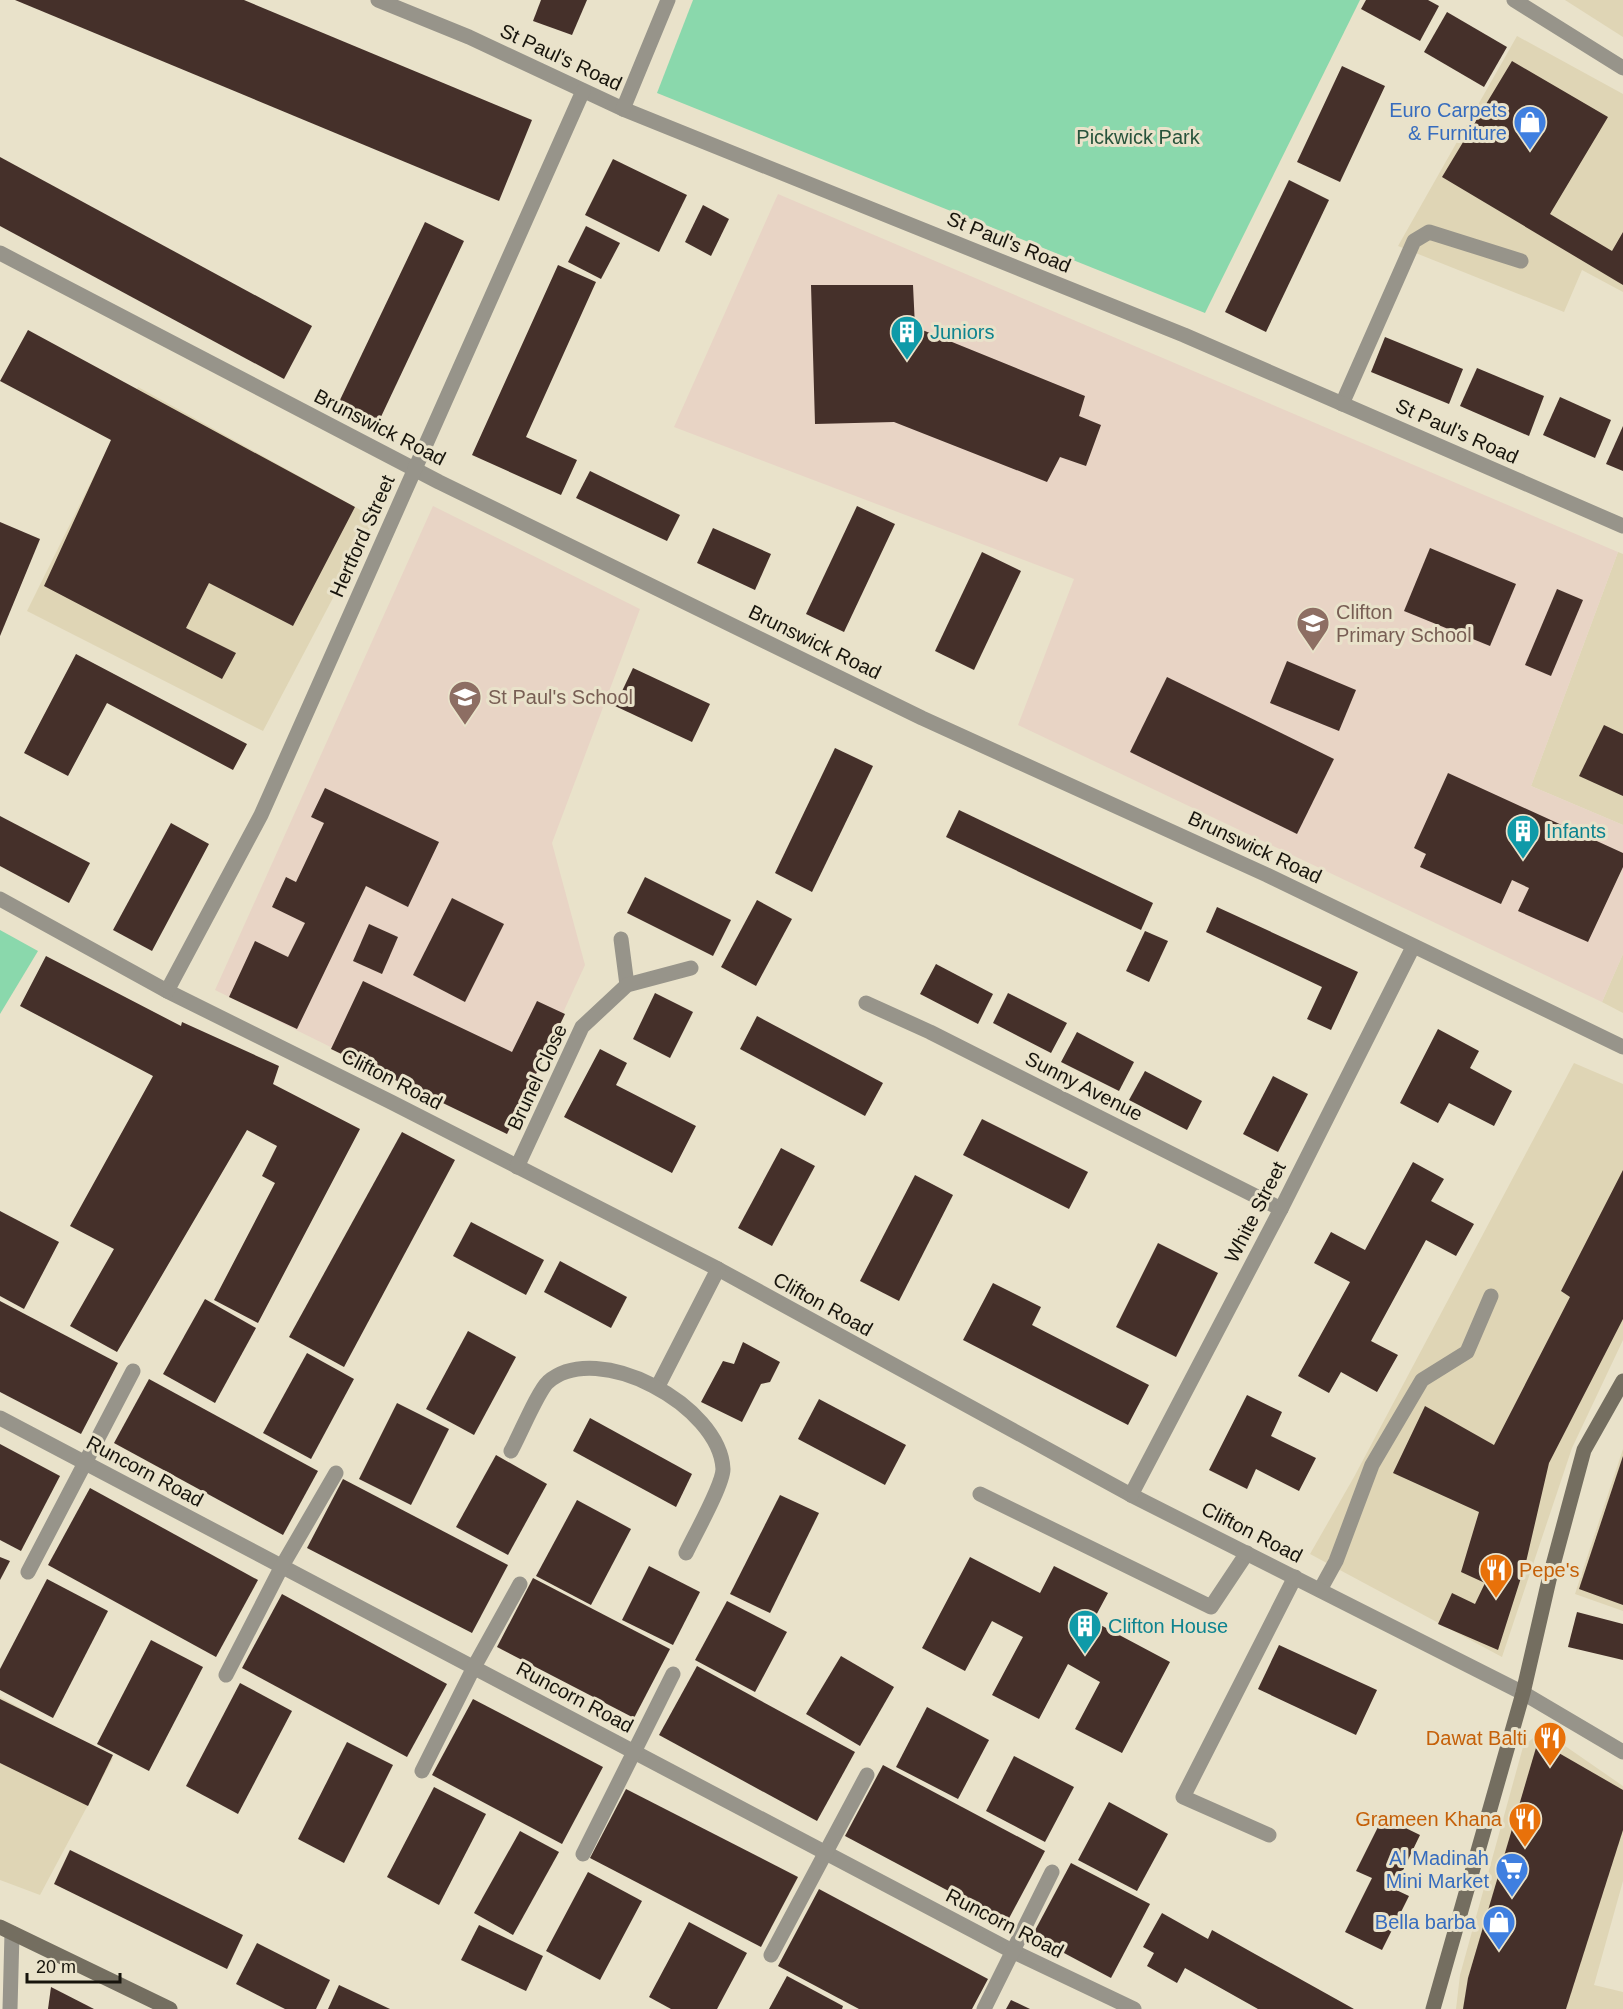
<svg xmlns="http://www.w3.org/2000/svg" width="1623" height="2009" viewBox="0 0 1623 2009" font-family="Arial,sans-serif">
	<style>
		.built { fill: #dfd5b5 }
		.education { fill: #e8d4c5 }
		.green { fill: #8ad8ac }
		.building { fill: #45302a }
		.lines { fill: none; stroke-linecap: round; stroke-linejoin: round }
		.lane { stroke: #97948a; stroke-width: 15 }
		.street { stroke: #97948a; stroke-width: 15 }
		.secondary { stroke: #746e60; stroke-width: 15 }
		.labels { text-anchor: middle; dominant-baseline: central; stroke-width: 6; stroke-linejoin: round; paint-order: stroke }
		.street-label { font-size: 20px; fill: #17140c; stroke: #e9e2ca }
		.shop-label { font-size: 20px; fill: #366cbe; stroke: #e9e2ca; text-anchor: end }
		.park-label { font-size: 20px; fill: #27533b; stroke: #e9e2ca }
		.culture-label { font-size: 20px; fill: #0d838f; stroke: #e9e2ca; text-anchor: start }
		.education-label { font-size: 20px; fill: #785e54; stroke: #e9e2ca; text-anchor: start }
		.food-label { font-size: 20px; fill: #c56008; stroke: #e9e2ca; text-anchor: end }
	</style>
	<rect width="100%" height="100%" fill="#e9e2ca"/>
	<g class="built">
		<polygon points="1565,0 1623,0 1623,37"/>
		<polygon points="1517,36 1623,94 1623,292 1582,270 1564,312 1398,246"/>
		<polygon points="138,387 375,518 263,731 27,611"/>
		<polygon points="1618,552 1623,554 1623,825 1531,786"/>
		<polygon points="1623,954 1623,1013 1602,1002"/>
		<polygon points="1574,1063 1623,1084 1623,1340 1572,1448 1502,1657 1310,1554 1354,1477"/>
		<polygon points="1623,1449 1623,1611 1575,1594"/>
		<polygon points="0,1697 113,1758 40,1895 0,1880"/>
		<polygon points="1542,1730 1623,1786 1623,1881 1594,1985 1623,1992 1623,2009 1456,2009 1460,1975 1523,1747"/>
	</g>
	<g class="education">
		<polygon points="778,194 1618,552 1531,786 1623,825 1623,954 1602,1002 1018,725 1074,579 674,427"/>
		<polygon points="433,506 640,609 552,843 585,965 507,1134 215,990"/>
	</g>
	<g class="green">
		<polygon points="693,0 1360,0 1205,313 657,93"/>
		<polygon points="0,930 38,951 0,1014"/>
	</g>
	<g class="building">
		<polygon points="15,0 244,0 532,120 499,201"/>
		<polygon points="541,0 587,0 572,35 533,21"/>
		<polygon points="1366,0 1428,0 1439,6 1420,41 1361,9"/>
		<polygon points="1447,12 1507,47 1484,87 1424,52"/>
		<polygon points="1512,61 1608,117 1550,214 1612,251 1623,232 1623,285 1442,177"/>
		<polygon points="1342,66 1385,86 1340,182 1297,162"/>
		<polygon points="0,157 312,326 284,379 0,226"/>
		<polygon points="613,159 687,195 659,252 585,215"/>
		<polygon points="1289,180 1329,200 1266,332 1225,312"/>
		<polygon points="703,205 729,219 711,256 685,242"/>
		<polygon points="425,222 464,241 379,421 339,402"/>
		<polygon points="586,226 620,243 601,279 568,262"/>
		<polygon points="558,265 596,282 526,437 577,460 561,495 472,455"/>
		<polygon points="811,285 913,285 915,327 1085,396 1079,416 1101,425 1086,466 1060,457 1047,482 894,422 815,424"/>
		<polygon points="28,330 355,507 293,626 209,583 186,628 236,653 222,679 44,586 111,440 0,381"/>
		<polygon points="1385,337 1463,369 1449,404 1371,372"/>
		<polygon points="1477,368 1544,396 1529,436 1460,406"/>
		<polygon points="1560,397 1611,420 1595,458 1543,435"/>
		<polygon points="1623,426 1623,471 1606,464"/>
		<polygon points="590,471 680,515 667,541 576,498"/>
		<polygon points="857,506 895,524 844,632 806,614"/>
		<polygon points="0,522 40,539 0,636"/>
		<polygon points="713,528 771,554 755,590 697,563"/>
		<polygon points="1430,548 1516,584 1490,646 1404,611"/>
		<polygon points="982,552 1021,571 974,670 935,651"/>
		<polygon points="1557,589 1583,600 1551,676 1525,665"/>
		<polygon points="76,654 247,744 233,770 107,703 68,776 24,753"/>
		<polygon points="1287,661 1356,690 1339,731 1270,703"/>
		<polygon points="633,668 710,704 692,742 615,706"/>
		<polygon points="1167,677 1334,759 1297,834 1130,752"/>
		<polygon points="1604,725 1623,734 1623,796 1579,776"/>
		<polygon points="835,748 873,766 812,892 775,873"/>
		<polygon points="1448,773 1623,853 1623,867 1588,942 1518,911 1529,888 1512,880 1501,904 1420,867 1426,854 1414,848"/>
		<polygon points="325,788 439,842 408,907 366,886 297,1029 229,997 255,941 288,957 305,923 272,907 286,877 296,882 324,823 311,817"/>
		<polygon points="959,810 1153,903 1141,930 946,837"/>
		<polygon points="0,816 90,863 69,903 0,866"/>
		<polygon points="171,823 209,844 152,951 113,930"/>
		<polygon points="645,877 731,920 713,956 627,913"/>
		<polygon points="452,898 504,924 465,1002 413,975"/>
		<polygon points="757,900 792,919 756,986 721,967"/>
		<polygon points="1217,907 1358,972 1331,1030 1307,1019 1322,987 1206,932"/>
		<polygon points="369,924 398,937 382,974 353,961"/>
		<polygon points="1145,931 1168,941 1149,982 1126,971"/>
		<polygon points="46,956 181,1026 182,1022 279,1066 273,1084 360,1129 258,1323 214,1300 275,1183 262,1176 277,1146 247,1130 117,1352 70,1326 114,1249 70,1226 153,1076 20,1006"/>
		<polygon points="936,964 993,994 978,1024 920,994"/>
		<polygon points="363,981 512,1052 537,1001 565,1014 507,1134 331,1049"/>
		<polygon points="655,993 693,1012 670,1058 633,1039"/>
		<polygon points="1008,993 1067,1023 1051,1053 993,1023"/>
		<polygon points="757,1016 883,1083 865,1116 740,1049"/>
		<polygon points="1438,1029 1479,1051 1470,1068 1512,1091 1494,1126 1449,1103 1438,1123 1400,1103"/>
		<polygon points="1077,1032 1134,1062 1119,1091 1061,1062"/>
		<polygon points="600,1049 627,1063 616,1085 696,1126 672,1173 564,1117"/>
		<polygon points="1145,1071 1202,1101 1187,1130 1129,1100"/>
		<polygon points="1273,1076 1308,1094 1278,1152 1243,1134"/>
		<polygon points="982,1119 1088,1172 1069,1209 963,1155"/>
		<polygon points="402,1132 455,1160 344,1367 289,1337"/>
		<polygon points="781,1148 815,1166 772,1246 738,1228"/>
		<polygon points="1413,1162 1444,1179 1431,1201 1474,1224 1456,1256 1426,1240 1371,1341 1398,1355 1377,1392 1341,1372 1329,1393 1298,1376 1350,1282 1314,1263 1331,1232 1365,1250"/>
		<polygon points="1623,1170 1623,1319 1549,1463 1526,1562 1498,1650 1438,1624 1452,1593 1475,1604 1485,1583 1461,1572 1479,1512 1393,1473 1425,1406 1494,1445 1570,1297 1561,1291"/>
		<polygon points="915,1175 953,1195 899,1301 860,1281"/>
		<polygon points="0,1211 59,1242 24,1309 0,1296"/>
		<polygon points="471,1222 544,1260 526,1295 453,1256"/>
		<polygon points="1158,1243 1218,1273 1176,1357 1116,1327"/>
		<polygon points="560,1261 627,1297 611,1328 544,1292"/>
		<polygon points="993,1283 1041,1307 1032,1325 1149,1385 1128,1425 963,1340"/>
		<polygon points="205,1299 256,1328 215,1403 163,1374"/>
		<polygon points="0,1301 118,1363 81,1434 0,1392"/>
		<polygon points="468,1331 516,1357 474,1435 426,1409"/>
		<polygon points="743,1342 780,1362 770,1382 761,1384 742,1422 701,1402 723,1361 734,1364"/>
		<polygon points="307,1353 354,1379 311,1459 263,1433"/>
		<polygon points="149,1379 318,1471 283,1535 114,1443"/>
		<polygon points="1247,1395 1282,1412 1271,1436 1316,1458 1299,1491 1256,1469 1247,1489 1209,1470"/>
		<polygon points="819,1399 906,1445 885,1485 798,1439"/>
		<polygon points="397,1403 449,1429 411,1505 359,1479"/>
		<polygon points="590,1418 692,1474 676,1507 573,1451"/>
		<polygon points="0,1444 60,1476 21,1551 0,1540"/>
		<polygon points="496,1455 547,1484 508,1555 456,1527"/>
		<polygon points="1623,1456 1623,1605 1579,1589"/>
		<polygon points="343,1479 508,1565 472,1633 307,1548"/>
		<polygon points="90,1488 258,1580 216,1657 48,1565"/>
		<polygon points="780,1495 819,1513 770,1613 730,1594"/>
		<polygon points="577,1500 631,1529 591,1605 536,1576"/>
		<polygon points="0,1557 10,1561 0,1580"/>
		<polygon points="970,1557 1040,1593 1054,1566 1108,1593 1093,1621 1170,1662 1122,1753 1075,1729 1100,1682 1068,1664 1039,1719 992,1695 1023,1637 992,1621 965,1671 922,1648"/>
		<polygon points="649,1566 700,1592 673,1645 622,1620"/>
		<polygon points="533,1578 670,1649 634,1718 497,1647"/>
		<polygon points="47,1579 108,1611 53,1718 0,1690 0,1669"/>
		<polygon points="282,1594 447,1684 407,1757 242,1668"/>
		<polygon points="727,1601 787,1632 755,1692 695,1660"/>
		<polygon points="1577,1612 1623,1624 1623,1660 1568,1647"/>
		<polygon points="151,1640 203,1667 149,1771 97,1744"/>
		<polygon points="1279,1645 1377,1690 1356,1735 1258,1689"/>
		<polygon points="841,1656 894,1687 860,1746 806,1714"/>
		<polygon points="697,1666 855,1752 817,1821 659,1735"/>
		<polygon points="240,1683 292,1711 238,1814 186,1786"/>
		<polygon points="0,1699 113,1755 88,1806 0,1763"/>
		<polygon points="473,1699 603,1767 562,1844 432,1775"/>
		<polygon points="927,1707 989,1740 958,1799 896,1767"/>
		<polygon points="1538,1741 1623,1790 1623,1830 1566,2009 1463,2009 1468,1978"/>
		<polygon points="347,1742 393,1765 344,1863 298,1839"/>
		<polygon points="1014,1756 1074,1787 1045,1842 986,1811"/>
		<polygon points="883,1765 1045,1851 1007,1922 845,1836"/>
		<polygon points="434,1787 486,1814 439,1905 387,1877"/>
		<polygon points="626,1789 798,1877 761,1947 590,1858"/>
		<polygon points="1109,1802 1168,1834 1137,1891 1078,1860"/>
		<polygon points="1383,1817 1420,1835 1394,1889 1409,1896 1382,1950 1345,1932 1372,1878 1356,1871"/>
		<polygon points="520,1831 559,1852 513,1935 474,1913"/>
		<polygon points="70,1850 243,1935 227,1969 54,1884"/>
		<polygon points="1071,1863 1150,1904 1111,1978 1032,1936"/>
		<polygon points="588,1872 642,1901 600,1980 546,1951"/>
		<polygon points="819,1889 988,1979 972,2009 859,2009 778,1966"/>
		<polygon points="1162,1913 1208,1939 1212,1930 1354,2009 1258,2009 1185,1968 1177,1983 1147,1966 1154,1953 1143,1947"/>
		<polygon points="689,1922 747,1953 717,2009 671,2009 649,1997"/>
		<polygon points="479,1925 543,1956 526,1991 461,1960"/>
		<polygon points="257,1943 330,1980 316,2009 285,2009 236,1984"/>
		<polygon points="787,1976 843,2006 842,2009 769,2009"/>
		<polygon points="339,1985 390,2009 328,2009"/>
		<polygon points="51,1987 94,2009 48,2009"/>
		<polygon points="1011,2000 1030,2009 1006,2009"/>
	</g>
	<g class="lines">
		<g class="lane">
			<polyline points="1342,404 1414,241 1429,232 1521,261"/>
			<polyline points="980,1494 1211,1607 1247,1553"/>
			<polyline points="1320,1590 1336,1561 1372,1465 1422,1380 1467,1352 1491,1296"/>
			<polyline points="1269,1835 1183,1797 1295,1577"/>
		</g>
		<g class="street">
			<polyline points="378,0 469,37 623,109 1184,335 1623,526"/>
			<polyline points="1514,0 1623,68"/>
			<polyline points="623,109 668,0"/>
			<polyline points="0,253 439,482 922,718 1267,875 1623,1047"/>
			<polyline points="0,899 167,991 391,1102 718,1269 1131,1495 1523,1693 1623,1752"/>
			<polyline points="621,939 627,985"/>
			<polyline points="167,991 261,815 583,91"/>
			<polyline points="866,1003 930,1032 1281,1209"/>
			<polyline points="517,1167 582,1027 627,985 691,968"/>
			<polyline points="658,1386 718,1269"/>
			<polyline points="0,1418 1012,1951 1134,2009"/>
			<path d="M511,1451C519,1437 538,1391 548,1382C598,1339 720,1406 723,1469C723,1485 694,1536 686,1553"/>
			<polyline points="1131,1495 1281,1209 1413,947"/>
			<polyline points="28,1572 133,1371"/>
			<polyline points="226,1675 282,1566 336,1473"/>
			<polyline points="422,1771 474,1667 520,1584"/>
			<polyline points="583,1854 673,1674"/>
			<polyline points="771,1955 867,1775"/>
			<polyline points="10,2009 12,1933"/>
			<polyline points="984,2009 1052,1872"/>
		</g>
		<g class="secondary">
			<polyline points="0,1927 170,2009"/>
			<polyline points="1433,2009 1523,1693 1549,1580 1584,1450 1623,1381"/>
		</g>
	</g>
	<defs>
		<g id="shop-pin" transform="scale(1.725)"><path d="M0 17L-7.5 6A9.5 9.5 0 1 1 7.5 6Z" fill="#3f7fe0" stroke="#e9e2ca"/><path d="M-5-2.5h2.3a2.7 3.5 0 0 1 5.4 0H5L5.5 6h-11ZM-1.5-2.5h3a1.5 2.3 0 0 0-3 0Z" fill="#fff"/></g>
		<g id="building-pin" transform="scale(1.725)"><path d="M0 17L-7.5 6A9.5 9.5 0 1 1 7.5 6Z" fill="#0f9aa8" stroke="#e9e2ca"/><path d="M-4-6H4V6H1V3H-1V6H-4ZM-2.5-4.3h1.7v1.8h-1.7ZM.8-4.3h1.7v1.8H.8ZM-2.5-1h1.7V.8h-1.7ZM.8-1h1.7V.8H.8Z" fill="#fff"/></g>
		<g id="school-pin" transform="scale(1.725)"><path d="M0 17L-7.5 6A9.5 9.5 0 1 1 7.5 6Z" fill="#8d6e63" stroke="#e9e2ca"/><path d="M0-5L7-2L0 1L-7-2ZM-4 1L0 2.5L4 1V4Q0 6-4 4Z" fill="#fff"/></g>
		<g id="restaurant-pin" transform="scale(1.725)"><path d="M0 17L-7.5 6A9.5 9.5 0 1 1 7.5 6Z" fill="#e8710a" stroke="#e9e2ca"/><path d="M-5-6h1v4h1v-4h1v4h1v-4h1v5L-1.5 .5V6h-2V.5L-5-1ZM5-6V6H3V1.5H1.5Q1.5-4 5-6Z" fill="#fff"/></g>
		<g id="supermarket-pin" transform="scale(1.725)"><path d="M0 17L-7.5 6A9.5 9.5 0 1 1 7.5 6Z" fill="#3f7fe0" stroke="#e9e2ca"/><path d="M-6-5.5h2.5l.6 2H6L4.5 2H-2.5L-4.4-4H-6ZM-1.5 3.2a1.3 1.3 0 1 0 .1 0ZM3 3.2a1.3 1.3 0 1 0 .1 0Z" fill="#fff"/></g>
	</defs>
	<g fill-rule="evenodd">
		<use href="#shop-pin" x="1530" y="122"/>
		<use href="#building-pin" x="907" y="332"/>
		<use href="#school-pin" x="1313" y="623"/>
		<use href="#school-pin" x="465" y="697"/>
		<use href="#building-pin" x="1523" y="831"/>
		<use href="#restaurant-pin" x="1496" y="1570"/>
		<use href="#building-pin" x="1085" y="1626"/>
		<use href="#restaurant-pin" x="1550" y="1738"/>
		<use href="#restaurant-pin" x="1525" y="1819"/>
		<use href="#supermarket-pin" x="1512" y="1869"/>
		<use href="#shop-pin" x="1499" y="1922"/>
	</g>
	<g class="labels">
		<g class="street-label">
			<text transform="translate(561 57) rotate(25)">St Paul's Road</text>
			<text transform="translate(1009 242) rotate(22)">St Paul's Road</text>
			<text transform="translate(380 427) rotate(27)">Brunswick Road</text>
			<text transform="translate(1457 431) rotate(24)">St Paul's Road</text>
			<text transform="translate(362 536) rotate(-66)">Hertford Street</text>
			<text transform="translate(815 642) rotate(26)">Brunswick Road</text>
			<text transform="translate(1255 847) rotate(25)">Brunswick Road</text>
			<text transform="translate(537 1077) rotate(-65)">Brunel Close</text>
			<text transform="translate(392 1079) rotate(27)">Clifton Road</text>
			<text transform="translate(1084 1086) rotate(27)">Sunny Avenue</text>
			<text transform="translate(1255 1212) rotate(-63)">White Street</text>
			<text transform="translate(823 1304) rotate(29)">Clifton Road</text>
			<text transform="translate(145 1471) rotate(28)">Runcorn Road</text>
			<text transform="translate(1252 1532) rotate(27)">Clifton Road</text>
			<text transform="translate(575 1697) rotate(28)">Runcorn Road</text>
			<text transform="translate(1005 1923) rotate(27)">Runcorn Road</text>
		</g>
		<g class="shop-label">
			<text x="1507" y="110">Euro Carpets<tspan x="1507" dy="23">&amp; Furniture</tspan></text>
			<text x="1489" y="1858">Al Madinah<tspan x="1489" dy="23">Mini Market</tspan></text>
			<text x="1476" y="1922">Bella barba</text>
		</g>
		<g class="park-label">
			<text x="1138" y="137">Pickwick Park</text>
		</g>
		<g class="culture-label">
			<text x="930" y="332">Juniors</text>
			<text x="1546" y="831">Infants</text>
			<text x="1108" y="1626">Clifton House</text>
		</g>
		<g class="education-label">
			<text x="1336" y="612">Clifton<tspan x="1336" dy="23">Primary School</tspan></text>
			<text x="488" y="697">St Paul's School</text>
		</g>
		<g class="food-label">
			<text x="1519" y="1570" text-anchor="start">Pepe's</text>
			<text x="1527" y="1738">Dawat Balti</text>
			<text x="1502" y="1819">Grameen Khana</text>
		</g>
	</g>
	<path d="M27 1973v9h93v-9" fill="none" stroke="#17140c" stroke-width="3"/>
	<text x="36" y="1973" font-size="18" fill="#17140c" stroke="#e9e2ca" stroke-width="4.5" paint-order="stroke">20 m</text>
</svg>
